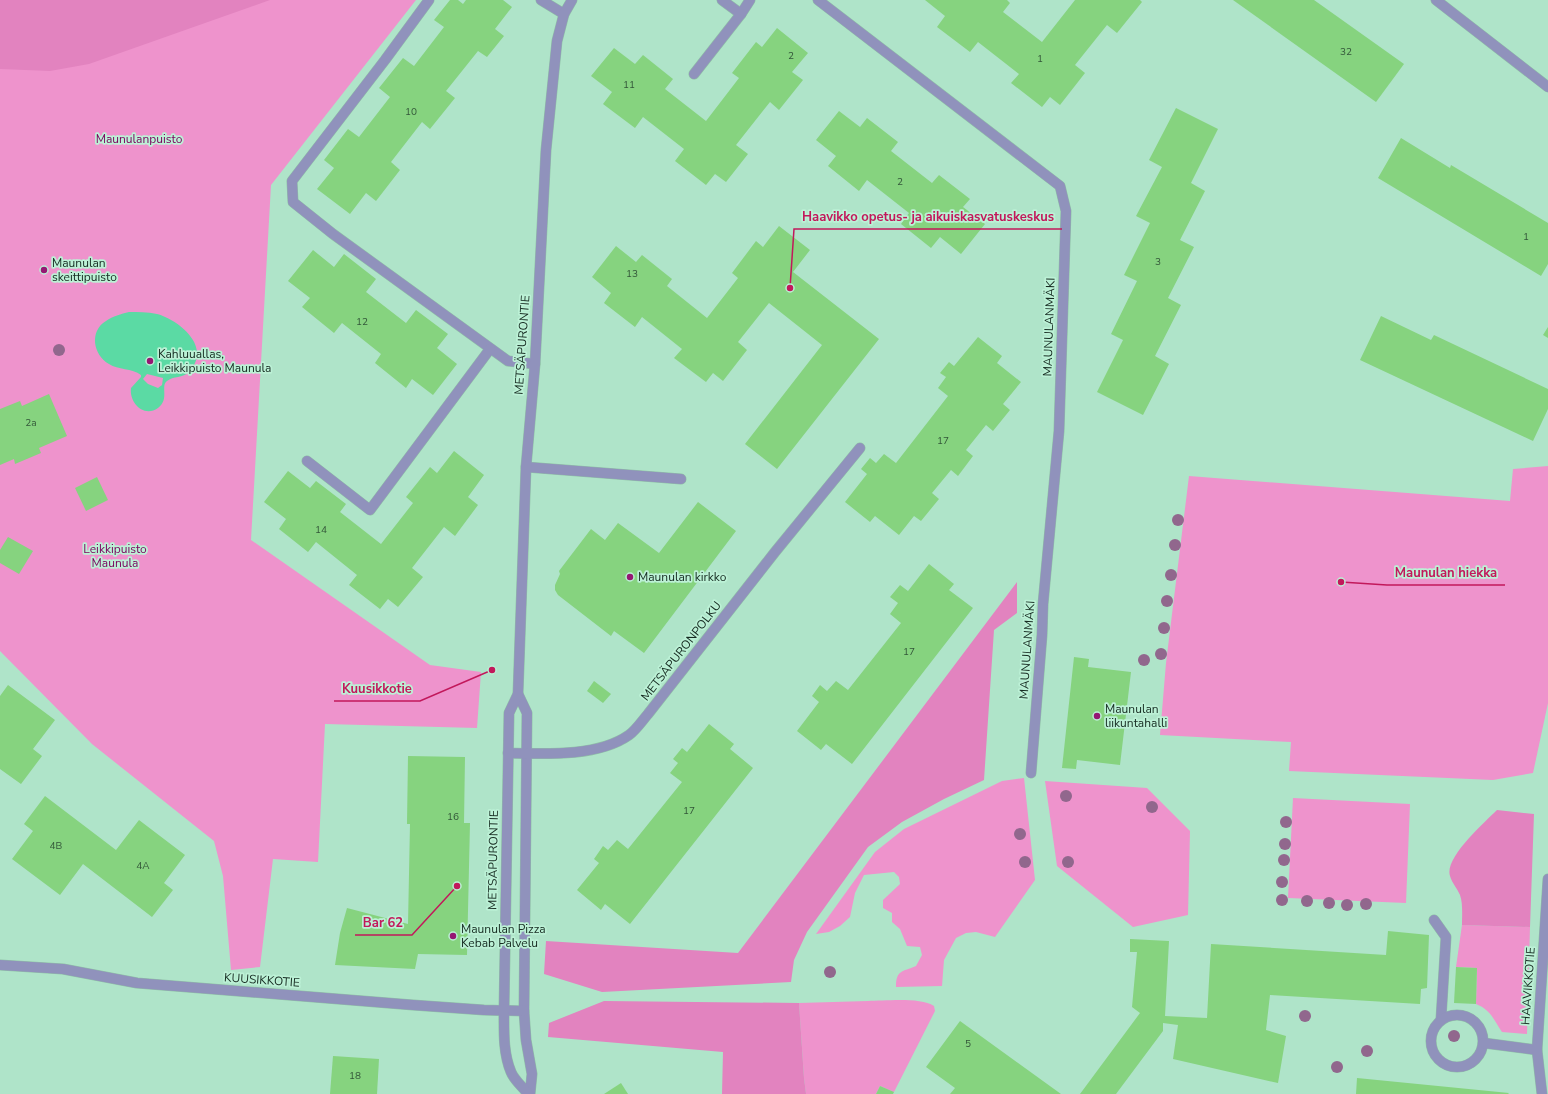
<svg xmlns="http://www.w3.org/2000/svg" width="1548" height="1094" viewBox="0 0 1548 1094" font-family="'Nunito Sans',sans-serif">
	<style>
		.green { fill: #ee93cc }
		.forest { fill: #e283bf }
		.water { fill: #5bdaa4; fill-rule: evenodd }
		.building { fill: #86d37f }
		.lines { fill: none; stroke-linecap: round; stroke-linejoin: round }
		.minor-casing { stroke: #90bfa7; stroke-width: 11 }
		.minor { stroke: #9092bc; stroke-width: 10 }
		.tree { fill: #91678d }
		.poi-dot { fill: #951873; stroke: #bcf1d6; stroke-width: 1.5 }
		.labels { text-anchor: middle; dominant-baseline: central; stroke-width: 3.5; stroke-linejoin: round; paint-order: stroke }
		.number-label { font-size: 10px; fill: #325538 }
		.park-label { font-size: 12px; fill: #79005c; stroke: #bcf1d6 }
		.poi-label { font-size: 12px; fill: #162b21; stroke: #bcf1d6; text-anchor: start }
		.street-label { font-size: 12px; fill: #162b21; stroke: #bcf1d6 }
		.leader { fill: none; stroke: #c2185b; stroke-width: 1.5 }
		.callout-dot { fill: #c2185b; stroke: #bcf1d6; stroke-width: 1.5 }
		.callout-label { font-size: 13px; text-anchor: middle; font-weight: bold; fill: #c2185b; stroke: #bcf1d6; stroke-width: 3.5; stroke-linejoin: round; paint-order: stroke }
	</style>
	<rect width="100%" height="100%" fill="#afe4c9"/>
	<g class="green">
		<polygon points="0,0 416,0 271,185 251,540 430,665 481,672 477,728 325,724 318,862 273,859 260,967 231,970 223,876 214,841 92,744 0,651"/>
		<polygon points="1548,466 1548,703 1533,773 1493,780 1289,771 1291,742 1160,735 1166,663 1189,476 1510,501 1513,469"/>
		<path d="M1024,778L1035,880L995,937L976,932L966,933L956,938L944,960L942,986L896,987C896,970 902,972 916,966L922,955L920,947L907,946L900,929L892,922V913L883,908V900L900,884L899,877L894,872L864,875L855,893L850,917L840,926L829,932L816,934L875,852L904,829L1002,781Z"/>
		<polygon points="1045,781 1147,788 1190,831 1188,915 1133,927 1057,866"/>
		<polygon points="1293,798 1410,804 1406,903 1288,898"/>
		<path d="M1462,925L1530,927L1527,1034L1502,1032C1493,1019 1491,1010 1476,1004L1477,968L1456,967Z"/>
		<path d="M868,1001C885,1001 920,997 934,1006L935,1011L894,1092L880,1086L876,1094H806L804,1078L799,1003Z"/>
	</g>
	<g class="forest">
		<polygon points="0,0 270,0 89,64 50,71 0,69"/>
		<polygon points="1017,582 1017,613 994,630 984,780 944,799 902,822 868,847 807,932 794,960 791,982 602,992 544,974 546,941 738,953"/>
		<path d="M1497,810L1534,814L1530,927L1462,925C1462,916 1463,903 1460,895C1457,888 1452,883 1450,876C1444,858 1484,823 1497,810Z"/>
		<polygon points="604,1001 799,1003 804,1078 806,1094 722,1094 723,1052 548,1037 549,1023"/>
	</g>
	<path class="water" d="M129,312C138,312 147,312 157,314C179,320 213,347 189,372C183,378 173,376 167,381C160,386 170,399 158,408C144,418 129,403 131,388L141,377V375C132,368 118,370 109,364C93,355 89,331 106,321C113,316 121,314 129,312ZM147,374L163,378L162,385L158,388L148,384L143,379Z"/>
	<g class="building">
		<polygon points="450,0 458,0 463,4 466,0 503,0 512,7 495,29 504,36 487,57 478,51 446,91 455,98 430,129 422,122 391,162 400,170 376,201 366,193 350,214 317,189 334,168 324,160 348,129 359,137 390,97 379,88 403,58 414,66 444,27 434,20"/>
		<polygon points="925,0 1007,0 1010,3 1003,12 1042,42 1075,0 1140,0 1142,2 1117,33 1107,25 1075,65 1085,73 1060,105 1050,97 1042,107 1011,83 1019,74 978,42 970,52 937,27 945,16"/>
		<polygon points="1233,0 1314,0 1404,64 1376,102"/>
		<polygon points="777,28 808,53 792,72 803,80 779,110 770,102 736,145 748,154 726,182 715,174 706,185 675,161 684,149 643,117 635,128 603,104 612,92 591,76 614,48 635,64 643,55 673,79 665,89 706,121 739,78 732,73 756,42 762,47"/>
		<polygon points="1176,108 1218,129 1191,183 1205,191 1180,240 1194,247 1168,298 1181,305 1155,356 1169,364 1143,415 1097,392 1123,340 1111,334 1137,281 1124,275 1150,223 1136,216 1162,167 1149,160"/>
		<polygon points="839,111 860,127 867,118 898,142 891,151 932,183 939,175 970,199 963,207 985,224 961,254 940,237 931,248 901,224 909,213 867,180 859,191 828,166 836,156 816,140"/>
		<polygon points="1401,138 1450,168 1451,165 1548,223 1548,264 1541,276 1378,178"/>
		<polygon points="779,226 810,250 793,272 879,339 777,469 745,444 822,345 769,303 738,342 747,350 723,381 713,373 706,382 674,358 682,349 642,317 635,327 604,303 611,293 592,277 616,246 636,262 642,255 672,279 667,286 707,318 738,278 732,273 756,241 763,247"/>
		<polygon points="313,250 334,267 344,254 376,279 366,292 406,323 416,310 448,334 437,348 457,364 433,395 412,379 406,388 375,363 381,354 342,323 334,333 302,307 310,298 288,281"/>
		<polygon points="1381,316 1431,340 1434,335 1548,389 1548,409 1533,441 1360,360"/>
		<polygon points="1548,327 1548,338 1543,335"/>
		<polygon points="978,337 1002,356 997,363 1021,382 1003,404 1010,410 993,431 986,425 966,450 973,456 958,476 951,470 932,493 939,499 921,521 914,516 899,535 875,516 870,522 845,502 867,474 861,469 870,458 876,463 884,454 896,463 948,396 938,388 946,377 940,373 949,362 954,366"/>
		<polygon points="49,394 67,436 39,448 41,453 15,464 14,459 0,465 0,409 20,401 22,406"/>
		<polygon points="454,451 484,475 468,497 478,505 455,536 444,527 412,568 423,577 398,607 388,599 380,609 349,585 357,575 316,542 308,552 279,529 286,519 264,502 288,471 310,488 316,481 346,504 340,512 381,544 413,503 406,497 430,467 437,473"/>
		<polygon points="97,477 108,500 86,511 75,488"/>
		<polygon points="698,502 736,531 644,653 614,631 611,636 558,595 555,590 555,585 560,574 559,571 591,529 605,540 618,523 659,553"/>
		<polygon points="8,537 33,551 19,574 0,563 0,550"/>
		<polygon points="929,564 954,584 949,590 973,608 852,764 826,744 821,750 797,731 819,702 812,696 820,685 827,691 836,681 848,690 901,623 890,614 898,603 890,597 900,585 908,591"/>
		<polygon points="1074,657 1089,659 1088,667 1131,672 1120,765 1077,760 1076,769 1062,768"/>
		<polygon points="594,681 611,694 603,703 587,691"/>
		<polygon points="8,685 55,720 33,749 42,756 21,784 0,769 0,696"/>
		<polygon points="709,724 734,744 730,749 753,768 630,924 605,904 601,910 577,890 599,863 594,859 603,846 608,850 617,840 628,849 682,782 670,773 678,763 673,759 682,748 687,752"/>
		<polygon points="408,756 465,757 464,823 470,823 467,955 418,954 415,969 335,965 340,933 347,908 408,924 410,824 407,824"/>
		<polygon points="45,796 116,850 139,820 185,855 164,883 173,890 152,917 83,864 60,895 12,859 33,831 24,824"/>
		<polygon points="1388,931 1429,935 1427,988 1421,989 1420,1004 1270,995 1266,1030 1286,1036 1278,1083 1173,1059 1178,1025 1163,1023 1163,1031 1116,1094 1080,1094 1140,1013 1132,1007 1137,952 1130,952 1130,939 1169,941 1165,1016 1207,1018 1211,944 1386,955"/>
		<polygon points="1456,967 1477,968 1476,1004 1454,1003"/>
		<polygon points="960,1021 1061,1094 950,1094 955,1088 926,1067"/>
		<polygon points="333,1056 379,1059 377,1094 330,1094"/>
		<polygon points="1357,1078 1509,1093 1508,1094 1356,1094"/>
		<polygon points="621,1083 628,1094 604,1094"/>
		<polygon points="880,1086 894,1092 893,1094 876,1094"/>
	</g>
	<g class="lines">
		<g class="minor-casing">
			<g id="minor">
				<polyline points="429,0 385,60 292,181 293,202 333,234 508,361 535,364"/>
				<polyline points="541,0 564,14"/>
				<polyline points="722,0 741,14"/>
				<polyline points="818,0 1060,186 1066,211 1059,431 1043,604 1042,635 1031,773"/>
				<polyline points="1436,0 1548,87"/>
				<polyline points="694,74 741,14 750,0"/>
				<polyline points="307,461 370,510 490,349"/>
				<polyline points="526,467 681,479"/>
				<polyline points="518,694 527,713 524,1011 526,1040 532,1074 530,1094"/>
				<path d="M508,753C545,754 598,757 629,735C636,730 642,721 648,714L775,552L860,448"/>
				<polyline points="1434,920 1446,937 1441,1019"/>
				<polyline points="0,965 63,969 137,983 413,1005 484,1010 524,1011"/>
				<circle cx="1457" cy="1041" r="26"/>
				<polyline points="1484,1043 1537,1050"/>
				<path d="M528,1094C523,1087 514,1080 511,1072C503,1053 504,1031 504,1011L509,713L518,694L526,467L535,364L546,150L557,41L564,14L572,0"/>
				<polyline points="1542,1094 1537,1050 1548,879"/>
			</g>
		</g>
		<use href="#minor" class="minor"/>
	</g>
	<g class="tree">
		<circle cx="59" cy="350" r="6"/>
		<circle cx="1178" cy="520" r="6"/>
		<circle cx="1175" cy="545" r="6"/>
		<circle cx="1171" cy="575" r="6"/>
		<circle cx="1167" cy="601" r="6"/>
		<circle cx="1164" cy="628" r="6"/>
		<circle cx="1161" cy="654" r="6"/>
		<circle cx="1144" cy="660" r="6"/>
		<circle cx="1066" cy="796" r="6"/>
		<circle cx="1152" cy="807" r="6"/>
		<circle cx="1286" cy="822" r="6"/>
		<circle cx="1020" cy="834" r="6"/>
		<circle cx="1285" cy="844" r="6"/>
		<circle cx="1284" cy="860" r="6"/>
		<circle cx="1025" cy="862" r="6"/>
		<circle cx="1068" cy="862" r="6"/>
		<circle cx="1282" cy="882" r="6"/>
		<circle cx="1282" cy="900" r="6"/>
		<circle cx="1307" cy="901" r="6"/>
		<circle cx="1329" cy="903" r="6"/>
		<circle cx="1366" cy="904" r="6"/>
		<circle cx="1347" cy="905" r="6"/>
		<circle cx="830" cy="972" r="6"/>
		<circle cx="1305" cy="1016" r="6"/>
		<circle cx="1454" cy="1036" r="6"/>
		<circle cx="1367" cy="1051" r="6"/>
		<circle cx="1337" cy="1067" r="6"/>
	</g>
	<g class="poi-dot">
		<circle cx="44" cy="270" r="4"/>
		<circle cx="150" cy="361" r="4"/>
		<circle cx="630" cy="577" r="4"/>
		<circle cx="1097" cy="716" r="4"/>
		<circle cx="453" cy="936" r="4"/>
	</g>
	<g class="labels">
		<g class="number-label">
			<text x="1346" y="52">32</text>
			<text x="791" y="56">2</text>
			<text x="1040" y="59">1</text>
			<text x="629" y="85">11</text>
			<text x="411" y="112">10</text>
			<text x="900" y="182">2</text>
			<text x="1526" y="237">1</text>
			<text x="1158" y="262">3</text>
			<text x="632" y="274">13</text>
			<text x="362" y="322">12</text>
			<text x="31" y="423">2a</text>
			<text x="943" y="441">17</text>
			<text x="321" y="530">14</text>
			<text x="909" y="652">17</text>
			<text x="689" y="811">17</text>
			<text x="453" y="817">16</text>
			<text x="56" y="846">4B</text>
			<text x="143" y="866">4A</text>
			<text x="968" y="1044">5</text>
			<text x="355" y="1076">18</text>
		</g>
		<g class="park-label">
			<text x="139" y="139">Maunulanpuisto</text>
			<text x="115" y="549">Leikkipuisto<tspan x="115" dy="14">Maunula</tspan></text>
		</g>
		<g class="poi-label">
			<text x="52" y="263">Maunulan<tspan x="52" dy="14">skeittipuisto</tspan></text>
			<text x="158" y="354">Kahluuallas,<tspan x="158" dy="14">Leikkipuisto Maunula</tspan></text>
			<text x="638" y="577">Maunulan kirkko</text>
			<text x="1105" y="709">Maunulan<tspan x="1105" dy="14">liikuntahalli</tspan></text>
			<text x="461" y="929">Maunulan Pizza<tspan x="461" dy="14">Kebab Palvelu</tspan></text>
		</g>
		<g class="street-label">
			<text transform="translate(1049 327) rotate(-88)">MAUNULANMÄKI</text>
			<text transform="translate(522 345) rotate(-86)">METSÄPURONTIE</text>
			<text transform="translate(1027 650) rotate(-86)">MAUNULANMÄKI</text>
			<text transform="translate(681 651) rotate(-52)">METSÄPURONPOLKU</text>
			<text transform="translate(493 860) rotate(-89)">METSÄPURONTIE</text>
			<text transform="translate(262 980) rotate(4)">KUUSIKKOTIE</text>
			<text transform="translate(1528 986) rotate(-86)">HAAVIKKOTIE</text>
		</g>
	</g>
	<path class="leader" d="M790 288L794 229H1062M1341 582L1387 585H1505M492 670L420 701H334M457 886L412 935H355"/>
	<g class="callout-dot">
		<circle cx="790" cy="288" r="4"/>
		<circle cx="1341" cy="582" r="4"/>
		<circle cx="492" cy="670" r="4"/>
		<circle cx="457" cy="886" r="4"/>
	</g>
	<g class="callout-label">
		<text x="928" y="221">Haavikko opetus- ja aikuiskasvatuskeskus</text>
		<text x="1446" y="577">Maunulan hiekka</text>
		<text x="377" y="693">Kuusikkotie</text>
		<text x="383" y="927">Bar 62</text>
	</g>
</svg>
